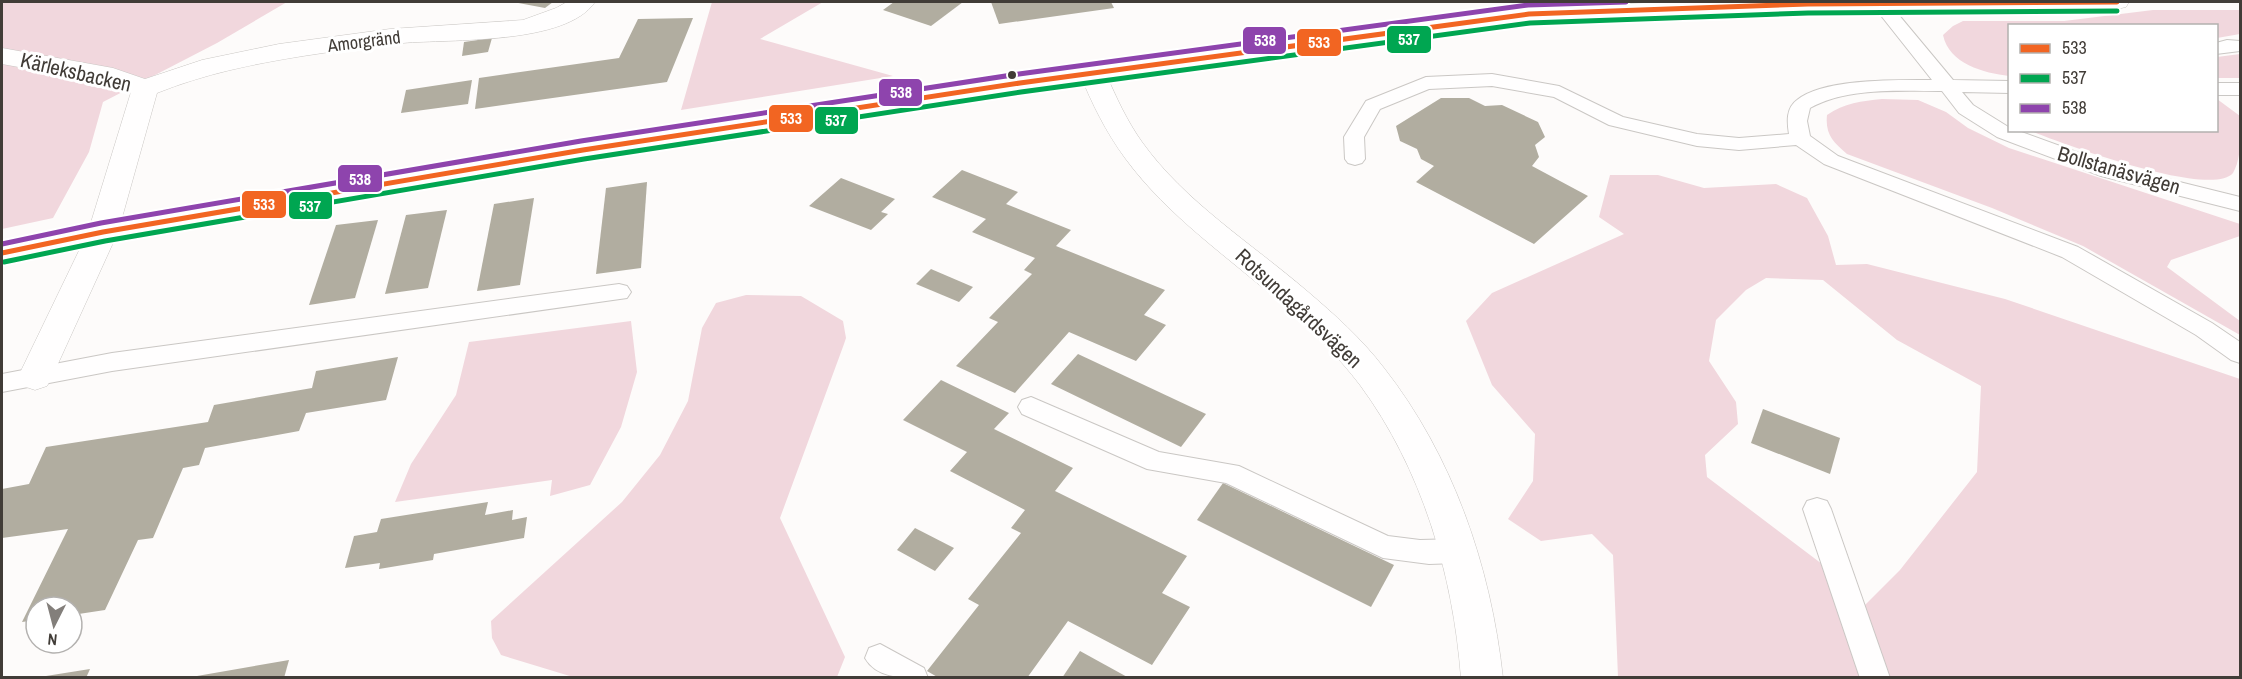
<svg xmlns="http://www.w3.org/2000/svg" width="2242" height="679" viewBox="0 0 2242 679" font-family="'Archivo Narrow',sans-serif">
	<style>
		.green { fill: #f1d7dd; fill-rule: evenodd }
		.building { fill: #b1ada0 }
		.lines { fill: none; stroke-linecap: round; stroke-linejoin: round }
		.service-casing { stroke: #cac7c4; stroke-width: 2 }
		.minor-casing { stroke: #cac7c4; stroke-width: 1 }
		.tertiary-casing { stroke: #cac7c4; stroke-width: 1 }
		.service { fill: #fffefe; fill-rule: evenodd }
		.minor { fill: #fffefe; fill-rule: evenodd }
		.tertiary { fill: #fffefe; fill-rule: evenodd }
		.bus-1-casing { stroke: #fff; stroke-width: 9 }
		.bus-2-casing { stroke: #fff; stroke-width: 9 }
		.bus-3-casing { stroke: #fff; stroke-width: 9 }
		.bus-1 { stroke: #f26522; stroke-width: 5 }
		.bus-2 { stroke: #00a651; stroke-width: 5 }
		.bus-3 { stroke: #8e44ad; stroke-width: 5 }
		.bus-dot { fill: #413c37; stroke: #fff; stroke-width: 2 }
		.labels { text-anchor: middle; dominant-baseline: central; stroke-width: 6; stroke-linejoin: round; paint-order: stroke }
		.far-street-label { font-size: 18px; fill: #413c37; stroke: #fff }
		.street-label { font-size: 21px; fill: #413c37; stroke: #fff }
		.line-badge { stroke: #fff; stroke-width: 2 }
		.badge-label { font-size: 16px; text-anchor: middle; font-weight: bold; fill: #fff }
	</style>
	<rect width="100%" height="100%" fill="#fdfbfa"/>
	<g class="green">
		<polygon points="2,2 287,2 217,43 103,102 89,152 53,218 2,229"/>
		<polygon points="712,2 823,2 760,39 893,76 681,110"/>
		<path d="M2153,10H2240V34L2217,38L2216,26H2010L2009,76C1984,73 1949,64 1943,35L1953,26L1963,21H2064Z"/>
		<polygon points="2240,54 2240,78 2217,78 2217,57"/>
		<path d="M1882,99L1918,100L1946,112L1968,128L2009,148L2240,224V236L2171,260L2167,267L2240,321V335L2083,246L1992,208L1847,154C1833,142 1825,134 1827,115C1844,103 1862,101 1882,99Z"/>
		<path d="M2217,99L2240,116C2240,135 2242,158 2233,173C2211,199 2061,143 2031,131L2216,130Z"/>
		<path d="M1610,175H1658L1704,188L1776,184L1807,198L1828,236L1836,265L1867,264L2005,299L2240,379V677H1618L1613,555L1592,534L1541,541L1508,519L1533,481L1535,434L1492,385L1466,321L1492,293L1624,234L1599,217ZM1766,278L1823,280L1897,340L1981,386L1977,472L1900,570L1848,622L1822,564L1707,477L1705,455L1738,424L1736,402L1709,361L1716,320L1746,290Z"/>
		<polygon points="746,295 801,296 843,321 846,338 844,344 780,518 845,657 837,677 573,677 501,655 492,638 491,621 622,502 660,455 688,401 702,328 716,303"/>
		<polygon points="631,321 637,372 621,427 590,485 550,496 552,480 395,502 411,464 456,395 469,342"/>
	</g>
	<g class="building">
		<polygon points="513,2 553,2 545,8"/>
		<polygon points="894,2 963,2 931,26 883,10"/>
		<polygon points="991,2 1111,2 1114,8 999,24"/>
		<polygon points="693,18 667,82 475,109 479,78 619,58 638,19"/>
		<polygon points="492,38 488,52 462,56 464,42"/>
		<polygon points="472,80 468,104 401,113 406,90"/>
		<polygon points="1441,98 1469,98 1485,106 1502,105 1538,122 1545,137 1535,145 1539,157 1532,166 1588,196 1534,244 1416,182 1434,166 1421,159 1417,149 1400,141 1396,126"/>
		<polygon points="962,170 1018,192 1006,204 1071,230 1056,246 1165,290 1144,315 1166,325 1136,361 1069,332 1015,393 956,366 998,322 989,318 1032,274 1024,270 1035,258 972,232 986,219 932,197"/>
		<polygon points="841,178 895,199 881,212 888,214 871,230 809,206"/>
		<polygon points="647,182 641,268 596,274 606,188"/>
		<polygon points="534,198 520,285 477,291 494,204"/>
		<polygon points="447,210 428,288 385,294 406,215"/>
		<polygon points="378,220 355,298 309,305 336,225"/>
		<polygon points="931,269 973,287 959,302 916,284"/>
		<polygon points="1078,354 1206,414 1181,447 1051,384"/>
		<polygon points="398,357 386,400 306,413 299,431 205,448 199,465 183,468 153,538 138,540 105,610 72,615 72,607 36,607 36,620 22,622 68,529 2,538 2,489 29,484 46,447 208,422 214,405 312,388 316,371"/>
		<polygon points="941,380 1009,413 994,429 1073,468 1055,491 1187,556 1162,593 1190,607 1152,665 1068,621 1027,678 939,678 927,671 979,605 968,599 1021,533 1011,528 1025,510 950,471 967,452 903,420"/>
		<polygon points="1763,409 1840,438 1830,474 1751,443"/>
		<polygon points="1223,483 1394,565 1371,607 1197,520"/>
		<polygon points="488,502 485,515 513,510 512,520 527,517 524,538 434,554 433,560 379,569 380,563 345,568 354,536 377,532 381,519"/>
		<polygon points="915,528 954,548 935,571 897,550"/>
		<polygon points="1080,651 1129,678 1062,678"/>
		<polygon points="289,660 284,678 197,678 197,676"/>
		<polygon points="90,669 86,678 47,678 46,676"/>
	</g>
	<g class="lines">
		<g class="service-casing">
			<g id="service">
				<path d="M1874,2H1888L1953,80L2010,81V93L1962,92L1973,105L2010,128V130H2016L2115,166L2240,197V211L2101,176L1997,137L1959,113L1942,91C1900,91 1847,87 1810,108L1807,121L1810,136L1838,156L2078,247L2212,323L2240,342V363L2231,360L2196,335L2062,257L1824,164L1796,145L1739,150L1697,146L1609,125L1554,97L1492,86L1429,89L1380,109L1364,137L1365,159L1362,163L1355,165L1348,163L1345,159L1344,137L1366,101L1426,77L1492,74L1559,86L1623,117L1697,134L1739,138L1789,134C1787,122 1786,108 1797,100C1824,78 1898,80 1932,80L1875,8L1872,4Z"/>
				<polygon points="2227,40 2240,41 2240,51 2216,54 2216,43"/>
				<rect x="2216" y="83" width="24" height="12"/>
				<polygon points="619,284 627,286 631,292 627,298 112,371 2,392 2,374 112,353"/>
				<polygon points="1031,397 1159,452 1239,466 1388,536 1420,540 1458,539 1468,543 1472,551 1468,559 1458,563 1429,564 1383,558 1226,483 1147,469 1022,414 1018,407 1022,400"/>
				<polygon points="1817,498 1827,501 1831,509 1890,678 1860,678 1803,509 1807,501"/>
				<path d="M880,644L924,668L928,678C904,678 877,679 865,658L869,648Z"/>
			</g>
		</g>
		<g class="minor-casing">
			<g id="minor">
				<path d="M567,2H595C566,45 450,39 403,43C370,46 336,51 303,56C253,64 204,74 157,93L118,232L52,377L47,386L35,390L23,386L18,377L88,232L131,92L107,83L2,64V48L113,68L145,79L202,60L279,44L390,29L523,20L556,8Z"/>
				<path d="M1093,66L1102,68L1106,74C1116,97 1127,121 1142,142C1185,202 1251,243 1307,291C1334,314 1362,339 1384,368C1453,456 1491,567 1503,678H1461C1453,574 1422,469 1360,385C1338,356 1311,330 1284,306C1230,258 1168,217 1125,158C1106,132 1092,104 1080,74L1084,68Z"/>
			</g>
		</g>
		<g class="tertiary-casing">
			<polygon id="tertiary" points="1674,2 2129,2 2126,7 2117,9 1808,11 1529,21 1020,91 583,159 103,242 2,263 2,243 103,222 583,141 1020,75 1529,7"/>
		</g>
		<use href="#service" class="service"/>
		<use href="#minor" class="minor"/>
		<use href="#tertiary" class="tertiary"/>
		<g class="bus-1-casing">
			<polyline id="bus-1" points="2,253 103,232 583,150 1020,83 1529,14 1808,4 2117,2"/>
		</g>
		<g class="bus-2-casing">
			<polyline id="bus-2" points="4,262 105,241 584,159 1021,92 1530,23 1808,13 2117,11"/>
		</g>
		<g class="bus-3-casing">
			<polyline id="bus-3" points="2,244 101,223 581,141 1019,74 1528,5 1626,2"/>
		</g>
		<use href="#bus-1" class="bus-1"/>
		<use href="#bus-2" class="bus-2"/>
		<use href="#bus-3" class="bus-3"/>
	</g>
	<circle class="bus-dot" cx="1012" cy="75" r="5"/>
	<g class="labels">
		<g class="far-street-label">
			<text transform="translate(364 41) rotate(-7)">Amorgränd</text>
		</g>
		<g class="street-label">
			<text transform="translate(76 72) rotate(13)">Kärleksbacken</text>
			<text transform="translate(2119 170) rotate(16)">Bollstanäsvägen</text>
			<text transform="translate(1299 308) rotate(43)">Rotsundagårdsvägen</text>
		</g>
	</g>
	<g class="line-badge">
		<rect x="1386" y="25" width="46" height="29" rx="6" fill="#00a651"/>
		<rect x="1242" y="26" width="45" height="29" rx="6" fill="#8e44ad"/>
		<rect x="1296" y="28" width="46" height="29" rx="6" fill="#f26522"/>
		<rect x="878" y="78" width="45" height="29" rx="6" fill="#8e44ad"/>
		<rect x="768" y="104" width="46" height="29" rx="6" fill="#f26522"/>
		<rect x="814" y="106" width="45" height="29" rx="6" fill="#00a651"/>
		<rect x="337" y="164" width="46" height="29" rx="6" fill="#8e44ad"/>
		<rect x="241" y="190" width="46" height="29" rx="6" fill="#f26522"/>
		<rect x="288" y="191" width="45" height="29" rx="6" fill="#00a651"/>
	</g>
	<g class="badge-label">
		<text x="1409" y="45">537</text>
		<text x="1265" y="46">538</text>
		<text x="1319" y="48">533</text>
		<text x="901" y="98">538</text>
		<text x="791" y="124">533</text>
		<text x="836" y="126">537</text>
		<text x="360" y="185">538</text>
		<text x="264" y="210">533</text>
		<text x="310" y="212">537</text>
	</g>
	<rect width="2242" height="679" fill="none" stroke="#413c37" stroke-width="6"/>
	<rect x="2008" y="24" width="210" height="108" fill="#ffffff" stroke="#b3b1af" stroke-width="1.5"/>
	<rect x="2020" y="44" width="30" height="9" fill="#f26522" stroke="#b3b1af" stroke-width="1.5"/>
	<text x="2062" y="54" font-size="18" fill="#413c37">533</text>
	<rect x="2020" y="74" width="30" height="9" fill="#00a651" stroke="#b3b1af" stroke-width="1.5"/>
	<text x="2062" y="84" font-size="18" fill="#413c37">537</text>
	<rect x="2020" y="104" width="30" height="9" fill="#8e44ad" stroke="#b3b1af" stroke-width="1.5"/>
	<text x="2062" y="114" font-size="18" fill="#413c37">538</text>
	<g transform="translate(54 625) rotate(186)"><circle r="28" fill="#ffffff" stroke="#b3b1af" stroke-width="1.5"/>
	<path d="M0-4.5L10 22L0 15L-10 22Z" fill="#837f7b"/>
	<text y="-9" font-size="16" font-weight="bold" text-anchor="middle" fill="#413c37">N</text>
	</g>
</svg>
